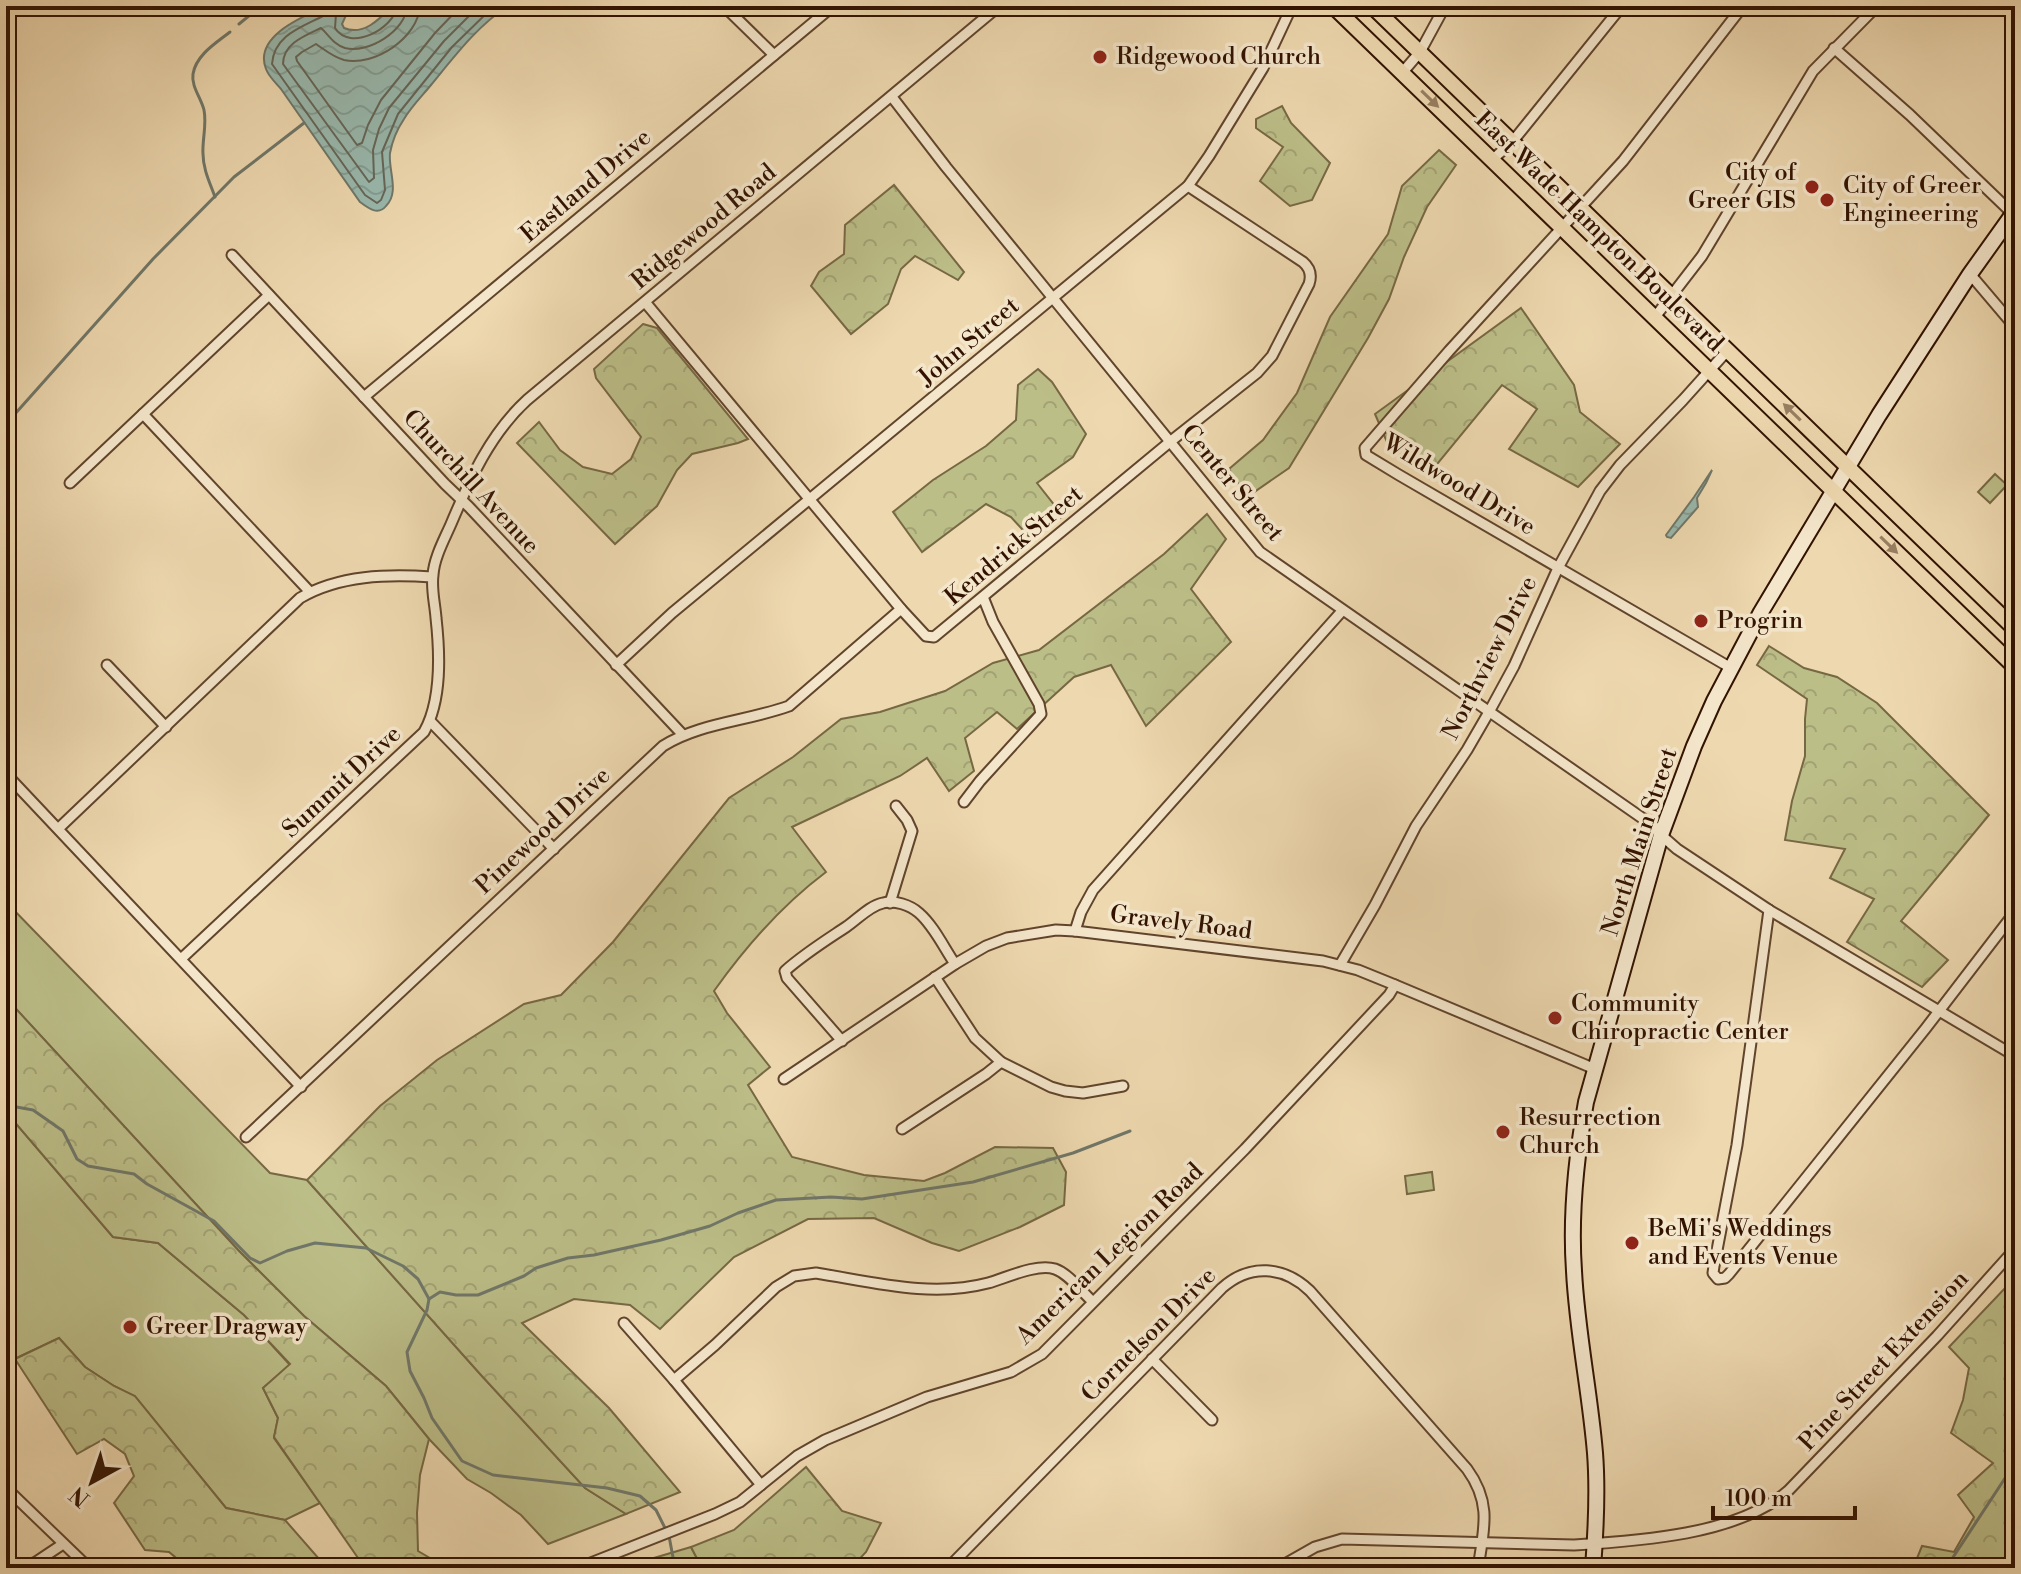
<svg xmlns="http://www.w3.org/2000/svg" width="2021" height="1574" viewBox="0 0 2021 1574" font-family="'Libre Bodoni',serif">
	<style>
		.green { fill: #bcbe88; stroke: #776844; stroke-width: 2 }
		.forest { fill: url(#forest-crowns); stroke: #776844; stroke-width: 2 }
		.water { fill: url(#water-waves); stroke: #707769; stroke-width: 2 }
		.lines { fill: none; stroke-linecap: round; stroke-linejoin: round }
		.shore { stroke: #666658; stroke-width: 2 }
		.stream { stroke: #707769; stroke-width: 3 }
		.street-casing { stroke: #61442c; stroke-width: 13 }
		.secondary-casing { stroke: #321301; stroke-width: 18 }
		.primary-casing { stroke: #321301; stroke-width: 18 }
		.street { stroke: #f4e6cb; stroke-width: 9 }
		.secondary { stroke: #f4e6cb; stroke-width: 14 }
		.primary { stroke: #eed8af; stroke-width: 14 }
		.oneway { fill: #997f61 }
		.poi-dot { fill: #8f2418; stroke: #f4e6cb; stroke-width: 3 }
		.labels { text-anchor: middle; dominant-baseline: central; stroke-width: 7; stroke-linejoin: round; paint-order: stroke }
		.poi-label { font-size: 24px; fill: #321301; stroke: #f4e6cb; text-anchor: start }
		.street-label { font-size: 24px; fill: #321301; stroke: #f4e6cb }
	</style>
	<defs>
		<pattern id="forest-crowns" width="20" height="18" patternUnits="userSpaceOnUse" patternTransform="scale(2)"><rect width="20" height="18" fill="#bcbe88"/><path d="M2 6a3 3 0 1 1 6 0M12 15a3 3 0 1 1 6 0" fill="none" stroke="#a2a274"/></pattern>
		<pattern id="water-waves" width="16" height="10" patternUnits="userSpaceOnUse" patternTransform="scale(2)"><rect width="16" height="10" fill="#99b9ae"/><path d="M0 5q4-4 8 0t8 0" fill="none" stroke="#849e94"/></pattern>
	</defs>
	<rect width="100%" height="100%" fill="#eed8af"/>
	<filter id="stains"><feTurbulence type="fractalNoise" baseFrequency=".0025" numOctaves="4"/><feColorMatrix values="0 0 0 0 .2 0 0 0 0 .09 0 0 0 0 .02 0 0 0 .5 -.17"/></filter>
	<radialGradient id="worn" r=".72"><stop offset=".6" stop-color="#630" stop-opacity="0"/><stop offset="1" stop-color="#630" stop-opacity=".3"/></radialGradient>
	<g class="green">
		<polygon points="1995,474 2007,485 1990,503 1978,492"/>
		<polygon points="6,902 270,1173 307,1180 481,1375 585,1488 626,1514 548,1544 521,1515 491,1493 467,1479 429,1439 386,1386 304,1316 239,1251 6,998"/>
		<polygon points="6,1112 113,1237 158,1243 244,1315 290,1365 263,1388 278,1418 274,1438 320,1503 285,1520 226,1508 135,1397 114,1386 85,1367 59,1338 6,1363"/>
		<polygon points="1432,1172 1434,1190 1407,1194 1405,1176"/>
		<polygon points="691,1547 702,1568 620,1568"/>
	</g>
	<g class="forest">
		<polygon points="1282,106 1291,123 1330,163 1312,200 1290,206 1260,181 1283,147 1256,128 1256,119"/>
		<polygon points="1439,150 1456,165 1427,207 1404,257 1389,299 1368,338 1289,468 1247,497 1229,469 1263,440 1297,393 1330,317 1388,234 1402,186"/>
		<polygon points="894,185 964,272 958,280 915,256 901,269 888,304 851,334 811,286 819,272 844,254 845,225"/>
		<polygon points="1521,308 1574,385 1580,412 1620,444 1578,487 1509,449 1537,409 1502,385 1429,474 1390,449 1375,414"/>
		<polygon points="643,324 657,328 748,439 738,443 692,454 677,470 657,506 615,544 517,443 539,422 560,450 583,467 612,474 631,459 641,437 596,378 594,369"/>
		<polygon points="1038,369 1052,382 1086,434 1073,457 1037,483 1063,516 1031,539 1011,517 986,504 922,552 893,512 933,480 986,446 1016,420 1018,385"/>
		<path d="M1207,514L1226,539L1191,589L1231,642L1146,726L1111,665L1074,677L1017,729L997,712L965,738L974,771L949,791L927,758L900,776L792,827L826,872C782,905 746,946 714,991L727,1013L770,1067L748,1085L792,1157L864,1175L924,1181L945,1173L995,1147L1053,1148L1066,1172L1064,1205L1020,1227L959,1251L932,1243L874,1218L808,1219L734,1257L660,1329L630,1305L574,1299L522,1323L609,1408L680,1492L626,1514L585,1488L481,1375L307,1180L380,1106L437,1060L524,1004L561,995L613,942L729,798L793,757L841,719L880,712L945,691L993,663L1039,650L1164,554Z"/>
		<polygon points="1769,646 1804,668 1837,677 1877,703 1989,815 1901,921 1948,960 1922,987 1847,942 1874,899 1830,878 1845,849 1785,840 1792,801 1805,756 1805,719 1807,699 1757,665"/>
		<polygon points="6,998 239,1251 304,1316 386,1386 429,1439 420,1475 417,1513 418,1551 447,1568 365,1568 274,1437 278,1418 263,1388 290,1364 244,1315 158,1243 113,1237 6,1112"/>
		<polygon points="2008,1285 2015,1288 2015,1568 1913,1568 1922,1546 1954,1552 1974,1517 1958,1495 1993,1463 1951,1433 1963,1400 1969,1368 1949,1347"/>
		<polygon points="59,1338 85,1367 114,1386 135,1396 226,1508 285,1520 327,1568 188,1568 169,1552 145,1550 114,1503 134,1476 125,1454 104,1439 77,1454 15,1359"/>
		<polygon points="806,1467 842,1511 881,1523 866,1552 851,1568 702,1568 691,1547 734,1530"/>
	</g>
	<g class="water">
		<path d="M326,6H358L347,13L342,24L344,28C363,36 379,20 392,6H508C477,26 454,57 431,85C422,96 411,107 404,119C398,128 392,142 390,153C388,170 400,192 386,206C378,216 368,208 360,202L281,89C276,83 269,77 266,69C253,36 304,16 326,6Z"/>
		<polygon points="1712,470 1706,483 1697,498 1698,507 1671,538 1667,537 1666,535 1694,497"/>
	</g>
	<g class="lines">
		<g class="shore">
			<path d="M327,6V11L323,16C302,27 274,35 272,64L365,195L377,203L381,200L385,190L382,152L398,114L452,47L494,6"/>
			<path d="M343,6L336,14L335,28C350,52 394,29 397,6"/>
			<path d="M407,6C406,31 368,54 345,48C333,44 329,35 321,28C304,36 283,44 283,64L369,182L374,178L373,150L379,129L389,108L444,41L479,6"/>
			<path d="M420,6C418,38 374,67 344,60C333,57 325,50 316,44L302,52L296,57L297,61L357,145L362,143L368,125L381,100L435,33L461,6"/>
		</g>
		<g class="stream">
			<polyline points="239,24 261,6"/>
			<path d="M215,197C210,183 203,169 203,154C202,140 207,125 204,110C201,98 191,86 193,74C196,55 216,43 230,32"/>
			<polyline points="6,424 153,259 234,177 304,123"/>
			<polyline points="6,1102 11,1106 33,1110 63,1131 77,1159 88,1166 134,1174 147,1184 214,1221 250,1258 260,1263 287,1251 315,1243 366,1248 403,1266 418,1279 429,1299 427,1310 407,1352 410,1371 424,1398 432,1418 462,1461 493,1475 607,1488 640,1496 656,1510 666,1530"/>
			<polyline points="429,1299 440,1292 456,1295 478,1295 524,1276 536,1268 568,1258 594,1255 661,1240 710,1226 738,1213 776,1200 831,1197 862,1199 973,1182 1073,1153 1130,1131"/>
			<polyline points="669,1536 675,1568"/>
			<polyline points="1946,1568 2015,1463"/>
		</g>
		<g class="street-casing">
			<g id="street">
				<polyline points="724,6 774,55"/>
				<polyline points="1834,48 1910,115 2013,214"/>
				<polyline points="1402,73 1420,52 1445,6"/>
				<polyline points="892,97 946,167 1260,552 1655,827 1661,835 1677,849 1769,910 2015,1056"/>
				<polyline points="1492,160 1513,141 1622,6"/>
				<polyline points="232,255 445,484 469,507 683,735"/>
				<polyline points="1970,274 2015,327"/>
				<path d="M645,302L901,609L926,636L934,637L1171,441L1257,373L1272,356L1309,284C1312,275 1310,268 1303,262L1188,186"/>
				<polyline points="1655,317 1702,256 1813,71 1877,6"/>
				<polyline points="364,397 833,6"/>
				<polyline points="143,414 310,592"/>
				<polyline points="70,483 269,295"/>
				<polyline points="107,665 166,727"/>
				<polyline points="616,665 672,613 1188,186 1209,156 1263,68 1292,6"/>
				<polyline points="1731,668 1399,475 1366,455 1365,448 1449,351 1623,161 1743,6"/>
				<polyline points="430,721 554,849"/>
				<polyline points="6,774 301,1087"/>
				<polyline points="964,802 980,781 1041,714 1039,704 993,622 983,597"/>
				<path d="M59,828L300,598C339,575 388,574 432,577"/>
				<polyline points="890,903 912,831 907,820 896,806"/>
				<polyline points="1769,910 1737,1145 1714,1266 1713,1273 1718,1279 1725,1278 1729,1274 1926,1028 2015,912"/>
				<polyline points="1075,931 1081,912 1093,890 1342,611"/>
				<path d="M181,959L424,732C442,700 440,654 436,618C435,604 431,589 433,575C434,558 444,540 451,524C470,479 490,434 527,400L999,6"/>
				<polyline points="1340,965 1375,905 1416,826 1467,750 1489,712 1514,666 1558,568 1600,491 1620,465 1683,400 1728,350"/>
				<polyline points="935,977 975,1038 1001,1062 1051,1087 1065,1091 1083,1093 1123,1086"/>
				<path d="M842,1041L787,978L785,971C804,954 825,941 846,927C858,919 869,906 883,903C895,900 910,905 919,913C934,926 944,948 955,964"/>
				<polyline points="784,1079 955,964 986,946 1007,938 1056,930 1075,931 1323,961 1358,970 1395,985 1595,1069"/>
				<polyline points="902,1129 986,1074 1001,1062"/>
				<path d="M246,1137L663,746C699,723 748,721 789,706L901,609"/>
				<polyline points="624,1323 674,1380 761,1485"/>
				<polyline points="1152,1359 1212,1420"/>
				<path d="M674,1380L715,1345L776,1287L794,1276L816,1273C873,1282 931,1298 988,1283C1006,1278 1037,1263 1055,1269C1069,1274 1081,1291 1092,1301"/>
				<polyline points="6,1488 89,1568"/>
				<polyline points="22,1568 36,1562 63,1544"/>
				<polyline points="578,1568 715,1514 740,1502 797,1456 825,1440 927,1397 1011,1372 1042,1354 1245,1149 1389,995 1395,985"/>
				<path d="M948,1568L1222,1288C1250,1263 1284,1266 1310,1291L1467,1469C1492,1503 1484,1529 1478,1568"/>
				<path d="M1278,1568L1315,1547L1342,1539L1574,1545C1639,1541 1737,1535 1788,1491L1937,1336L2015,1249"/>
			</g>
		</g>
		<g class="secondary-casing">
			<path id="secondary" d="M1593,1568C1596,1529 1598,1491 1595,1453C1590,1392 1577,1332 1574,1271C1570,1214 1576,1158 1586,1102L1661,835L1694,746L1714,701L1761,612L1879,415L1970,274L2015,211"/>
		</g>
		<g class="primary-casing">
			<g id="primary">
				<polyline points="1333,6 2015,667"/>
				<polyline points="1372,6 2015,629"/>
			</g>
		</g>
		<use href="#street" class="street"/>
		<use href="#secondary" class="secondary"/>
		<use href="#primary" class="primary"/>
	</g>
	<defs><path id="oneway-solid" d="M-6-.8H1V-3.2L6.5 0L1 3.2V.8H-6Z" transform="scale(2)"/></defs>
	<g class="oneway">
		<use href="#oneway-solid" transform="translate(1430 99) rotate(44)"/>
		<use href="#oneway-solid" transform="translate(1792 412) rotate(-136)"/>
		<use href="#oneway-solid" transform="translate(1889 545) rotate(44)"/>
	</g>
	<g class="poi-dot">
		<circle cx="1100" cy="57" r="8"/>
		<circle cx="1812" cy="187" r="8"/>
		<circle cx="1827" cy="200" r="8"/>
		<circle cx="1701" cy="621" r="8"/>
		<circle cx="1555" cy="1018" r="8"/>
		<circle cx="1503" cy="1132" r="8"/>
		<circle cx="1632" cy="1243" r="8"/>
		<circle cx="130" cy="1327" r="8"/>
	</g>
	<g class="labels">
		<g class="poi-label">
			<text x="1116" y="57">Ridgewood Church</text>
			<text x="1796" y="173" text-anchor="end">City of<tspan x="1796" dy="28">Greer GIS</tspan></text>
			<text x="1843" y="186">City of Greer<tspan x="1843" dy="28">Engineering</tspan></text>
			<text x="1717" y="621">Progrin</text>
			<text x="1571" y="1004">Community<tspan x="1571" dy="28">Chiropractic Center</tspan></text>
			<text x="1519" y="1118">Resurrection<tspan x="1519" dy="28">Church</tspan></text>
			<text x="1648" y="1229">BeMi's Weddings<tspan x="1648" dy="28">and Events Venue</tspan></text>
			<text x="146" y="1327">Greer Dragway</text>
		</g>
		<g class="street-label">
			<text transform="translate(586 186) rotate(-40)">Eastland Drive</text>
			<text transform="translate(704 227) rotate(-40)">Ridgewood Road</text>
			<text transform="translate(1599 232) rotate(44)">East Wade Hampton Boulevard</text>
			<text transform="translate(969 342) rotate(-40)">John Street</text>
			<text transform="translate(471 482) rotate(47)">Churchill Avenue</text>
			<text transform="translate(1232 483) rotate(50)">Center Street</text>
			<text transform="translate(1459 485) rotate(31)">Wildwood Drive</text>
			<text transform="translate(1014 546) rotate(-40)">Kendrick Street</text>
			<text transform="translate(1490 658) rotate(-63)">Northview Drive</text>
			<text transform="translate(342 782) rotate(-43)">Summit Drive</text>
			<text transform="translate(543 831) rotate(-43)">Pinewood Drive</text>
			<text transform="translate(1640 842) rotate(-72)">North Main Street</text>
			<text transform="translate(1181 923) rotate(7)">Gravely Road</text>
			<text transform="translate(1110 1254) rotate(-44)">American Legion Road</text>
			<text transform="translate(1149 1335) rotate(-45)">Cornelson Drive</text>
			<text transform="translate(1884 1361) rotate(-47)">Pine Street Extension</text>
		</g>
	</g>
	<rect width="2021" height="1574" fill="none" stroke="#eed8af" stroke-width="32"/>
	<rect x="8" y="8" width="2005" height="1558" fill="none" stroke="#321301" stroke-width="4"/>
	<rect x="16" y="16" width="1989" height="1542" fill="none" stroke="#321301" stroke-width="2"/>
	<g transform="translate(92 1482) rotate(220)" stroke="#f4e6cb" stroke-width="6" paint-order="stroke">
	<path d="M0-6L14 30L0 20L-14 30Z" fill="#321301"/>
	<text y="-12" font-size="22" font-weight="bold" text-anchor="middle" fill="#321301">N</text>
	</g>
	<path d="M1713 1506v12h142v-12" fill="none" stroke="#321301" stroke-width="4"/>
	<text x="1725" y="1506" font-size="24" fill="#321301" stroke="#f4e6cb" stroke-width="6" paint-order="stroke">100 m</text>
	<rect width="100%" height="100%" filter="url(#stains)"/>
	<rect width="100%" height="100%" fill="url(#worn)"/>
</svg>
